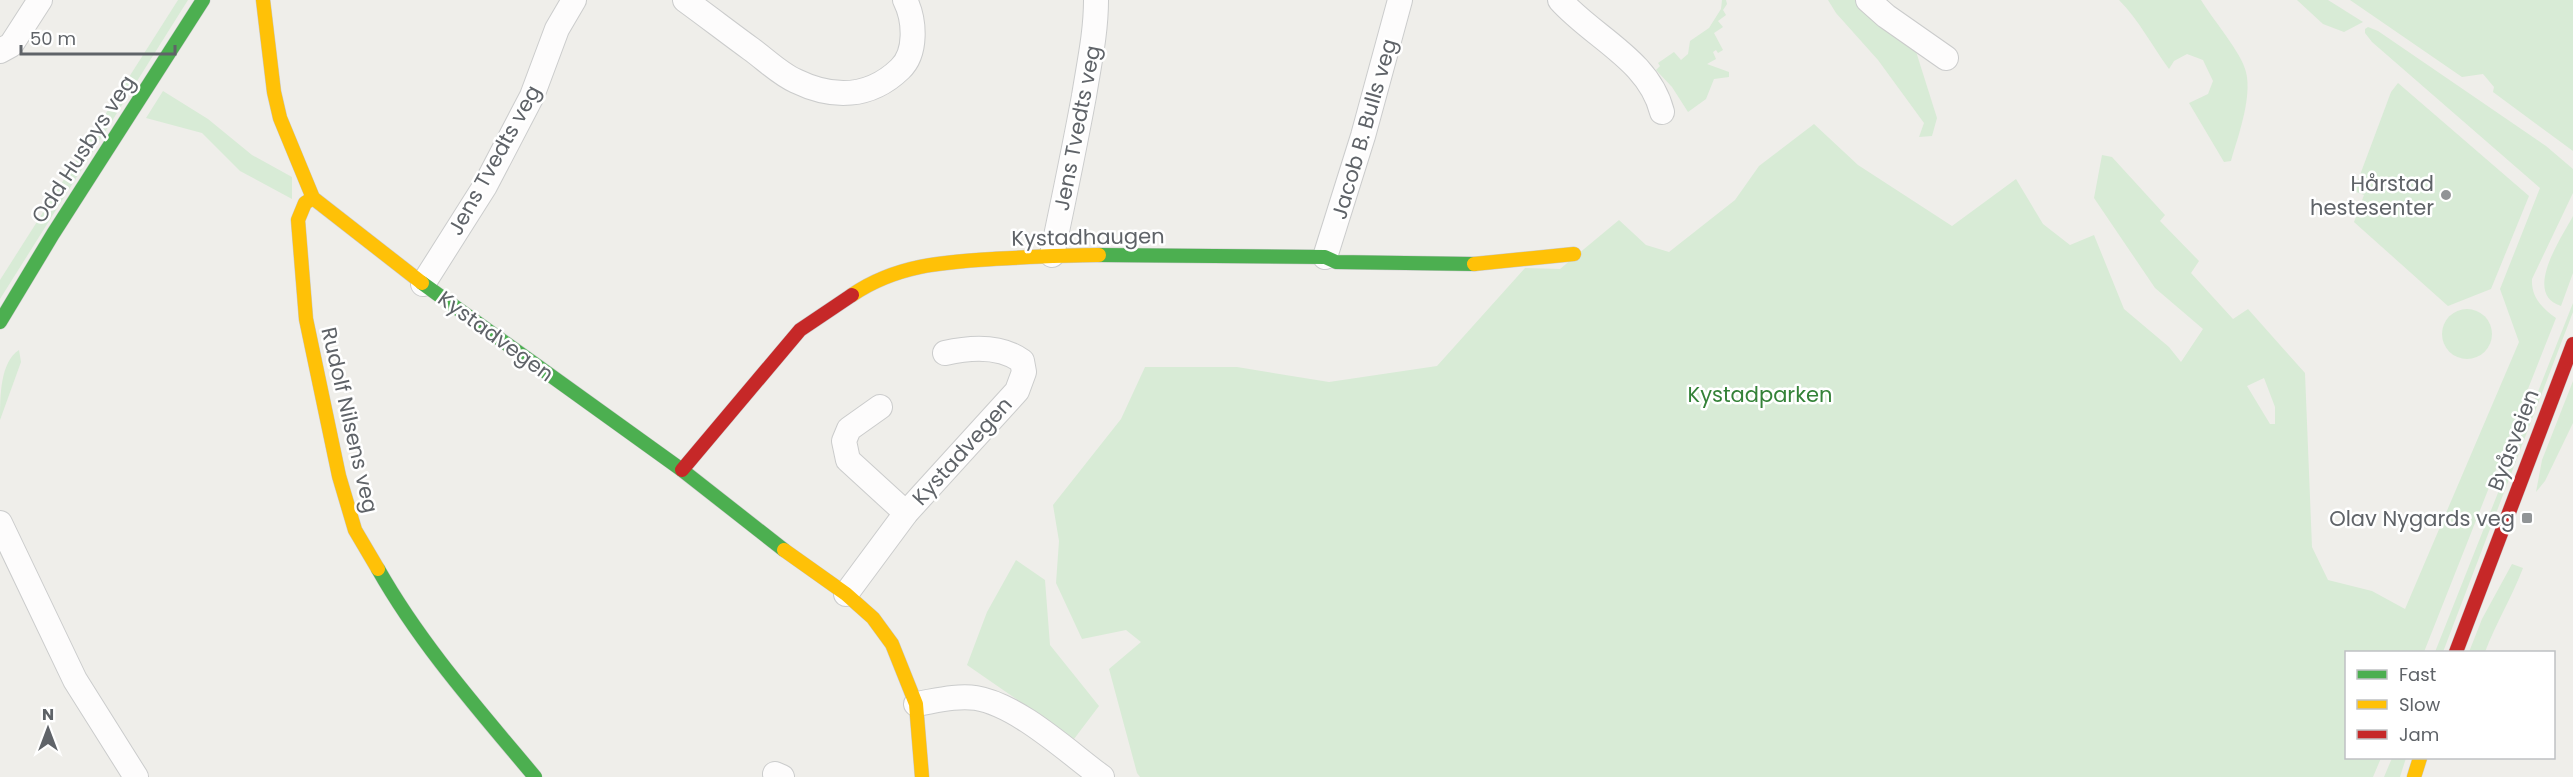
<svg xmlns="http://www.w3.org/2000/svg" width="2573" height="777" viewBox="0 0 2573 777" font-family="Poppins,sans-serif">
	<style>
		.green { fill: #d8ebd6; fill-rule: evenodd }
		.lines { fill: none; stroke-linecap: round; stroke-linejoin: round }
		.street-casing { stroke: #cbcccc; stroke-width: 26 }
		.fast-casing { stroke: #cacacb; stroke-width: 15 }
		.slow-casing { stroke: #cacacb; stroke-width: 15 }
		.jam-casing { stroke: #cacacb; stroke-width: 15 }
		.street { stroke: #fdfcfc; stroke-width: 24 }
		.fast { stroke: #4caf50; stroke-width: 14 }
		.slow { stroke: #ffc107; stroke-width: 14 }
		.jam { stroke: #c62828; stroke-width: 14 }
		.poi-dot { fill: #919496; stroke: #fff; stroke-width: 2 }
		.labels { text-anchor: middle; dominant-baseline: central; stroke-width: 5; stroke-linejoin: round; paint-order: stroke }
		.street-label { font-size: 21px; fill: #5f6368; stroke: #fff }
		.poi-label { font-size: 21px; fill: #5f6368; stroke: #fff; text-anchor: end }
		.park-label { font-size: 21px; fill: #348238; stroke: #fff }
	</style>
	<rect width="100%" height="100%" fill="#efeeea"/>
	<g class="green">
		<polygon points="178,0 188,0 0,299 0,280"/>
		<polygon points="1722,0 1726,0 1727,4 1723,10 1726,15 1718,21 1723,27 1714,33 1723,50 1718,53 1716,50 1713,52 1716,59 1707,64 1729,72 1729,77 1714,79 1706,99 1688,112 1672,87 1656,70 1660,66 1658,63 1674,52 1681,60 1688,54 1690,41 1709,28 1721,9"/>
		<polygon points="1828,0 1857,0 1913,42 1937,118 1932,136 1919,137 1924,123 1878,60 1836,13"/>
		<path d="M2119,0H2201C2212,18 2237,48 2244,66C2255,91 2238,136 2231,161L2224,162L2189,103L2208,94L2213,81L2203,60L2187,54L2174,61L2169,69C2152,46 2139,20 2119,0Z"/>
		<polygon points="2297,0 2328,0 2363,22 2344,32 2323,24"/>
		<polygon points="2350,0 2573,0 2573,151 2493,92 2494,87 2483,74 2462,77"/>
		<path d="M2368,27L2378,31L2546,146L2573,169V193L2532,279C2531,297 2542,308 2556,318L2424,652H2346V758H2381L2373,777H1140L1137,773L1109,669L1141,642L1126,630L1082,639L1056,583L1059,541L1053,505L1121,419L1145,367H1237L1329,382L1437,366L1525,268L1560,269L1619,220L1646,245L1669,252L1735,200L1759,166L1814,124L1858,165L1952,226L2016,179L2043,224L2070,245L2094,235L2124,309L2169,347L2181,362L2203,329L2155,288L2094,198L2102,155L2112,157L2165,215L2160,221L2199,261L2191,273L2233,319L2248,309L2305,373L2312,547L2328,580L2372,591L2405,609L2519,342L2500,289L2540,188L2372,42L2365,33V29ZM2264,378L2275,407V424H2270L2247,386Z"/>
		<polygon points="2398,83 2529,196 2491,289 2448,306 2354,222 2364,195 2354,191 2391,92"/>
		<polygon points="163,91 208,119 252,155 292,177 292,199 240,171 202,133 146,118"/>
		<path d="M2573,216V273L2561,306C2522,294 2562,237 2573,216Z"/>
		<polygon points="2573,303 2573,312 2443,652 2435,652"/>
		<circle cx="2467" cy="334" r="25"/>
		<path d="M19,350L21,362L0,420C0,397 0,362 19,350Z"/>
		<polygon points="2573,381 2573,423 2545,481 2536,492 2542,460"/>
		<polygon points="1016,560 1045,580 1050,645 1099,706 1074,739 967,665 987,612"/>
		<path d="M2512,564L2523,568C2512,597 2496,623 2485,652H2469L2482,619Z"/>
		<polygon points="2392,758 2406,758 2400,777 2384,777"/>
	</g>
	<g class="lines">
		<g class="street-casing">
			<g id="street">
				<path d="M685,0C707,16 729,33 751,49C765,59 780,74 796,81C833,99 870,98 900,69C917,53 915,20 905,0"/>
				<path d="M1560,0C1594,38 1649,60 1662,112"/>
				<polyline points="1868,0 1886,16 1946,58"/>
				<polyline points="0,51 11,45 40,0"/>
				<path d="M1052,255C1063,203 1074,150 1084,96C1089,64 1096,33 1096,0"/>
				<polyline points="1325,257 1363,136 1400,0"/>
				<polyline points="423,284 485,186 532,96 557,29 574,0"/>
				<polyline points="880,407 849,429 844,441 848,460 906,513"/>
				<polyline points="0,523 75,680 136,777"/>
				<path d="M846,594L906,513L1017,391L1024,372L1022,361C1000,345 971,347 945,353"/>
				<path d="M916,704C935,701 957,695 976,698C1018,705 1068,752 1102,777"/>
				<polyline points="775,774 782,777"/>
			</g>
		</g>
		<g class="fast-casing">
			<g id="fast">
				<polyline points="1099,255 1325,257 1336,262 1474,264"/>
				<polyline points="422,283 682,470 784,550"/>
				<polyline points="0,322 53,234 203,0"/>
				<path d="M378,569C421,645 479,710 535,777"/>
			</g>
		</g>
		<g class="slow-casing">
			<g id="slow">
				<polyline points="263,0 274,92 280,118 313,198 422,283"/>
				<polyline points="313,198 305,203 298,220 306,319 339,476 355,530 378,569"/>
				<polyline points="1474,264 1574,254"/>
				<path d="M852,295C896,265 943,262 993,259C1029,257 1064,255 1099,255"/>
				<polyline points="784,550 846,594 873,618 892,644 916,704 922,777"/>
				<polyline points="2414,777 2420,758"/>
			</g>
		</g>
		<g class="jam-casing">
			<g id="jam">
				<polyline points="682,470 800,330 852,295"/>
				<polyline points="2456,652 2573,344"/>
			</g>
		</g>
		<use href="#street" class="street"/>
		<use href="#fast" class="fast"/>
		<use href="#slow" class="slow"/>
		<use href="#jam" class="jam"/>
	</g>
	<g class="poi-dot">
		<circle cx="2446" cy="195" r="6"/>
		<rect x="2521" y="512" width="12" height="12" rx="3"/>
	</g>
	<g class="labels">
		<g class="street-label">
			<text transform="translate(1077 128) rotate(-79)">Jens Tvedts veg</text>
			<text transform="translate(1364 129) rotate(-74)">Jacob B. Bulls veg</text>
			<text transform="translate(83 149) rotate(-57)">Odd Husbys veg</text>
			<text transform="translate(494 160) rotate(-61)">Jens Tvedts veg</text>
			<text transform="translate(1088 237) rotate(-1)">Kystadhaugen</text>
			<text transform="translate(496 336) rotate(36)">Kystadvegen</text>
			<text transform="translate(350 420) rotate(77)">Rudolf Nilsens veg</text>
			<text transform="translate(2513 440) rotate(-69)">Byåsveien</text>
			<text transform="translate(962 451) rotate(-48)">Kystadvegen</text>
		</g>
		<g class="poi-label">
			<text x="2434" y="183">Hårstad<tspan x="2434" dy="24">hestesenter</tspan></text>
			<text x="2515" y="518">Olav Nygards veg</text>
		</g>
		<g class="park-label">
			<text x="1760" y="394">Kystadparken</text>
		</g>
	</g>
	<rect x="2345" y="651" width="210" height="108" fill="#ffffff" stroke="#bfc1c3" stroke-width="1.5"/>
	<rect x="2357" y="670" width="30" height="9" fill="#4caf50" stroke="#bfc1c3" stroke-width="1.5"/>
	<text x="2399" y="681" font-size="18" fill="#5f6368">Fast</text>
	<rect x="2357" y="700" width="30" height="9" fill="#ffc107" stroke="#bfc1c3" stroke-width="1.5"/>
	<text x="2399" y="711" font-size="18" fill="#5f6368">Slow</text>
	<rect x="2357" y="730" width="30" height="9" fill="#c62828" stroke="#bfc1c3" stroke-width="1.5"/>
	<text x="2399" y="741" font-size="18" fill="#5f6368">Jam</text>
	<g transform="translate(48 729)" stroke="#ffffff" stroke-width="4.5" paint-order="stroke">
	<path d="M0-4.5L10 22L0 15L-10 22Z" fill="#5f6368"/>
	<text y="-9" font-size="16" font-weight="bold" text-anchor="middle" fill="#5f6368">N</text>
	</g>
	<path d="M21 45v9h154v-9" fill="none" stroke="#5f6368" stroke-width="3"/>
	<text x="30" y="45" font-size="18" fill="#5f6368" stroke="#ffffff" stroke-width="4.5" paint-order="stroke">50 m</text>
</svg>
